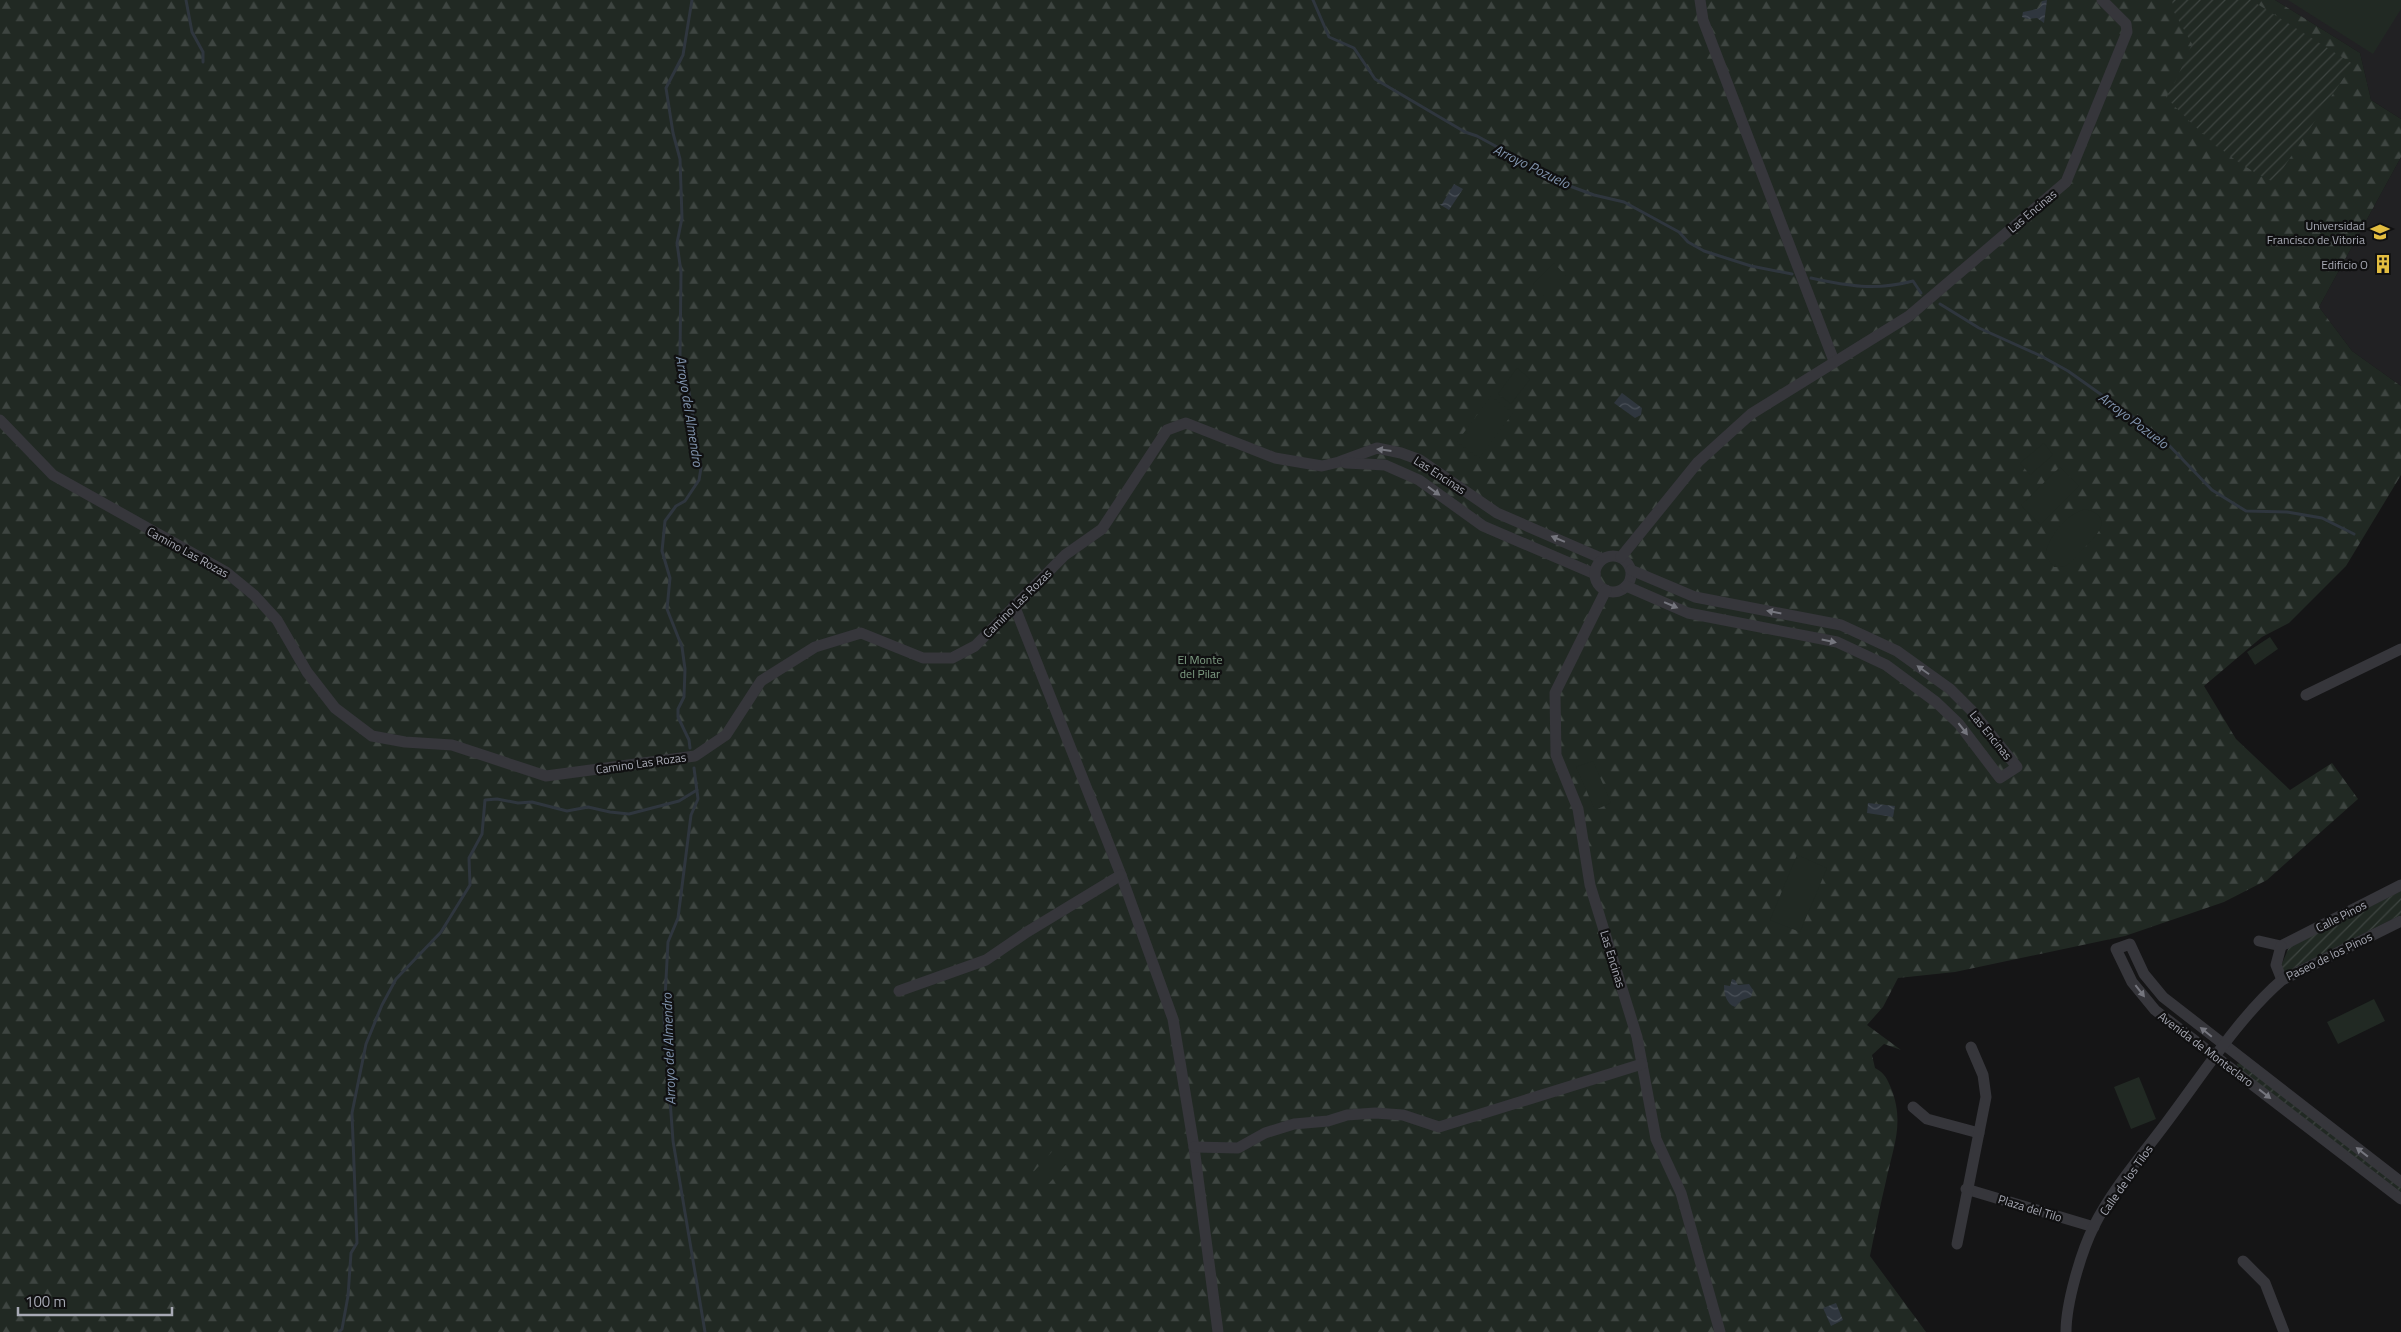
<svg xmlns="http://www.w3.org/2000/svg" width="2401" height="1332" viewBox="0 0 2401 1332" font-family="'Titillium Web',sans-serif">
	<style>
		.built { fill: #212123 }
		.forest { fill: url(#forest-firs) }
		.park { fill: #212923 }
		.garden { fill: url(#garden-furrows) }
		.water { fill: url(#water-waves) }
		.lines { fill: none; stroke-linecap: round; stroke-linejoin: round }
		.stream { stroke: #2f363e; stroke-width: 3 }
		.minor { stroke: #36363b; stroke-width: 11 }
		.oneway { fill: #75767e }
		.labels { text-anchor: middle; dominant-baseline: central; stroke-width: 4.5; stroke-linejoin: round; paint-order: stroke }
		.street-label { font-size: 12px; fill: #a8aab5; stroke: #101011 }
		.poi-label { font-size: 12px; fill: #a8aab5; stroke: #101011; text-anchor: end }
		.park-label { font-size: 12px; fill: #809f85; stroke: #101011 }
		.water-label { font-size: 14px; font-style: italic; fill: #8194ae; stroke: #101011 }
	</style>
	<defs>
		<pattern id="forest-firs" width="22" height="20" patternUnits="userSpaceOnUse" patternTransform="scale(1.25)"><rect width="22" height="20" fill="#212923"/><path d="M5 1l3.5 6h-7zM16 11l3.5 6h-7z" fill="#3e4541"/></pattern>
		<pattern id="garden-furrows" width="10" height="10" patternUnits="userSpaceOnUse" patternTransform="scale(1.25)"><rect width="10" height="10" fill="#212923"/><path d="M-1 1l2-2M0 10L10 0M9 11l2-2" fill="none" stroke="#3e4541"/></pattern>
		<pattern id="water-waves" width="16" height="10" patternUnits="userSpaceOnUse" patternTransform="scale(1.25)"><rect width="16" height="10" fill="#2f363e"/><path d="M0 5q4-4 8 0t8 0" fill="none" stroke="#4a5058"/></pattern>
	</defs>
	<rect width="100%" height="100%" fill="#151516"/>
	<g class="built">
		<polygon points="2275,0 2401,0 2401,119 2371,100 2360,53"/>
		<polygon points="2401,157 2401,386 2352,351 2319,307"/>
	</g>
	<path class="forest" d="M0,0H2275L2360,53L2371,100L2401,119V157L2319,307L2352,351L2401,386V475L2346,566L2289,623L2262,637L2204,686L2236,739L2290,790L2332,763L2358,799L2267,880L2224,902L2125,936L1955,972L1898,978L1883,1007L1867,1025L1901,1050L1884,1044L1872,1055L1875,1068C1885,1073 1887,1079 1891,1088C1905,1123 1893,1147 1886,1181C1880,1206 1875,1231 1870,1256L1926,1332H0Z"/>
	<g class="park">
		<polygon points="2288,0 2401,0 2401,9 2373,54"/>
		<polygon points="1554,263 1566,276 1544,296 1533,284"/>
		<polygon points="1517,368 1530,379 1511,404 1498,394"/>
		<polygon points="1491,396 1513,413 1479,458 1457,442"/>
		<polygon points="2044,443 2053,455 2030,475 2020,463"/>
		<polygon points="2060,467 2079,486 2040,525 2021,505"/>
		<path d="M2086,509C2118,519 2093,539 2080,552C2076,557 2071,563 2065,566C2062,567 2058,567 2054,567L2045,556C2048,537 2067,513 2086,509Z"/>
		<polygon points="2270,637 2278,649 2255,665 2247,652"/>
		<polygon points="1593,761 1611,803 1595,810 1576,767"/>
		<polygon points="1797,855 1827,868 1800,932 1770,920"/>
		<polygon points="2374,999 2385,1021 2338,1044 2327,1022"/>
		<polygon points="2139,1077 2156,1119 2131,1129 2114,1087"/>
		<polygon points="1059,1144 1073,1157 1041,1192 1027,1179"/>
	</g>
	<g class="garden">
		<path d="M2172,0H2251L2353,64L2274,182C2233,164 2197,130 2166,97L2175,82L2192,44L2174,12Z"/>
		<polygon points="2401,891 2401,915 2284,973 2281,966 2289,947"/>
		<polygon points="2241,1063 2401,1186 2401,1192 2238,1068 2237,1064"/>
	</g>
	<g class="water">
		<polygon points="2047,0 2044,23 2037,18 2028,19 2022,17 2023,12 2037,9 2041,6 2042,1"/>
		<polygon points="1454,184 1463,189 1449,210 1439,204 1442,204"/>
		<polygon points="1622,393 1642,408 1641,415 1635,418 1614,403"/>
		<polygon points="1868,803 1895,806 1893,817 1867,813"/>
		<path d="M1732,979L1735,980L1738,985L1749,984L1753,990L1751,997L1742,1000L1735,1007C1726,1004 1724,993 1724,985L1730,986Z"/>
		<polygon points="1836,1303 1843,1320 1831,1326 1823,1308"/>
	</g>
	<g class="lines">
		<g class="stream">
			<polyline points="186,0 192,32 203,52 203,62"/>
			<polyline points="1313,0 1329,37 1354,48 1375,79 1465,132 1477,136 1567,185 1594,195 1624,202 1679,232 1688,242 1704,251 1751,266 1792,274"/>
			<path d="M1811,278C1848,286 1875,291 1913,281L1921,293"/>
			<polyline points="1940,304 1979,328 2041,356 2068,371 2161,437 2212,490 2246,511 2287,512 2322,518 2354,534"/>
			<polyline points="690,748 689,740 678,717 678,709 684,697 685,669 682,647 667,609 670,578 662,551 665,521 676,506 685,501 699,480 701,468 689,392 680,357 681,272 677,243 682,218 680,159 673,133 666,88 683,55 692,0"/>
			<polyline points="694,768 698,799 691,815 678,918 668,942 664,1017 673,1141 705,1332"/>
			<polyline points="339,1332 342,1329 348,1296 351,1253 357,1243 352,1113 366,1044 382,1005 396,979 441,932 470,885 469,858 482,834 485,800 497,799 518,803 532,802 567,811 588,807 610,812 629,814 679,801 697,790"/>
		</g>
		<g class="minor">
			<polyline points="1700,0 1703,20 1834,361"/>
			<polyline points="0,420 53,475 226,572 254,595 277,620 307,672 335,708 372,736 405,742 452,745 546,776 695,756 726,735 761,681 815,647 861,633 923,658 952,658 975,646 1065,555 1102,529 1167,430 1186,423 1275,458 1322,466 1339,462 1377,448 1401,453 1420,460 1497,513 1603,559"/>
			<polyline points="1346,463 1385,465 1419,480 1483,526 1595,574"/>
			<circle cx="1613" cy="574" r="18"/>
			<polyline points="1621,557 1698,462 1751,414 1909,316 2066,182 2127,32 2126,24 2102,0"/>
			<polyline points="1626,586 1688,613 1837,642 1886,665 1936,702 1959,724 2000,778 2017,767 1972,711 1950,689 1897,651 1841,625 1695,597 1631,570"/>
			<polyline points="1606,590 1555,693 1556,755 1578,809 1590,885 1637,1037 1656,1139 1681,1193 1720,1332"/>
			<polyline points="1014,605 1121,875 1173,1019 1194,1147 1218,1332"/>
			<polyline points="2306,695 2401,649"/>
			<polyline points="2259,941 2281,946 2401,885"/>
			<polyline points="2281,946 2276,965 2282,980"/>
			<polyline points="899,991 986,960 1027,932 1121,875"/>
			<polyline points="1913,1107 1927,1119 1979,1133"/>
			<polyline points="1194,1147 1238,1148 1265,1133 1294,1124 1328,1121 1347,1115 1375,1113 1403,1115 1439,1127 1642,1064"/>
			<polyline points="2401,1182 2163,997 2144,974 2130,944 2116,949 2132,982 2155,1010 2401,1199"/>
			<polyline points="1966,1189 2094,1227"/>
			<polyline points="1957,1244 1986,1097 1983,1075 1971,1047"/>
			<polyline points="2243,1261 2265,1283 2284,1332"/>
			<path d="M2066,1332C2066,1303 2081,1252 2094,1226C2114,1186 2146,1151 2172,1115C2204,1072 2242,1014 2282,980L2401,921"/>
		</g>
	</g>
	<defs><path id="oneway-solid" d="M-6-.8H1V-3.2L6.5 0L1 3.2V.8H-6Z" transform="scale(1.25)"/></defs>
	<g class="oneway">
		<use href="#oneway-solid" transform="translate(1384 450) rotate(-173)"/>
		<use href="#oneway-solid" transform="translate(1434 491) rotate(36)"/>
		<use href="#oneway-solid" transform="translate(1558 539) rotate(-157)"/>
		<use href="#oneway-solid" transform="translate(1671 605) rotate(23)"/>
		<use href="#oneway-solid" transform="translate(1774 612) rotate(-169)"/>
		<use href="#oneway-solid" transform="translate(1829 641) rotate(12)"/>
		<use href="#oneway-solid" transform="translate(1923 670) rotate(-145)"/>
		<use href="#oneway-solid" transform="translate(1963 729) rotate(52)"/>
		<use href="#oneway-solid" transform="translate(2140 991) rotate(52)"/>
		<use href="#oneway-solid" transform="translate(2206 1032) rotate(-141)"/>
		<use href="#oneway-solid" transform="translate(2265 1094) rotate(38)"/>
		<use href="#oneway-solid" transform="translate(2362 1152) rotate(-142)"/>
	</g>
	<defs>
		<g id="university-bare" transform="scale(1.5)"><path d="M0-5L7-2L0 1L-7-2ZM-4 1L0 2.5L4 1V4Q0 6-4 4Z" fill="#e3bd40" stroke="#101011" stroke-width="2.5" paint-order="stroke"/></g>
		<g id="building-bare" transform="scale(1.5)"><path d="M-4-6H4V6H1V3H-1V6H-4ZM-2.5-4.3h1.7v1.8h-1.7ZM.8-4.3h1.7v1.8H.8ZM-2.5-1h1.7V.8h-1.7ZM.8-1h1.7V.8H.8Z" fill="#e3bd40" stroke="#101011" stroke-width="2.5" paint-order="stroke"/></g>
	</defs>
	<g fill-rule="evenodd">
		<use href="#university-bare" x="2380" y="232"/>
		<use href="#building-bare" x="2383" y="264"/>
	</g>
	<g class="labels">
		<g class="street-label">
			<text transform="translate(2032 211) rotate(-40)">Las Encinas</text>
			<text transform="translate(1440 475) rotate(33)">Las Encinas</text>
			<text transform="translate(188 552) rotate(29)">Camino Las Rozas</text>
			<text transform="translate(1017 603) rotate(-45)">Camino Las Rozas</text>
			<text transform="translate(1991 735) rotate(51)">Las Encinas</text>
			<text transform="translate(641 763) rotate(-8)">Camino Las Rozas</text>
			<text transform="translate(2341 916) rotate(-27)">Calle Pinos</text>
			<text transform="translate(2329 956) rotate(-26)">Paseo de los Pinos</text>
			<text transform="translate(1613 959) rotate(73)">Las Encinas</text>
			<text transform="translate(2206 1049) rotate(37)">Avenida de Monteclaro</text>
			<text transform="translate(2126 1180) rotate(-55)">Calle de los Tilos</text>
			<text transform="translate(2030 1208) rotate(17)">Plaza del Tilo</text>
		</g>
		<g class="poi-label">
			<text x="2365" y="225">Universidad<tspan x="2365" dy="14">Francisco de Vitoria</tspan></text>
			<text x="2368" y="264">Edificio O</text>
		</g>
		<g class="park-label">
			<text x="1200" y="659">El Monte<tspan x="1200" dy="14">del Pilar</tspan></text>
		</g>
		<g class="water-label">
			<text transform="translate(1532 166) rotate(26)">Arroyo Pozuelo</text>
			<text transform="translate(690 411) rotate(81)">Arroyo del Almendro</text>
			<text transform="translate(2134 420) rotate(37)">Arroyo Pozuelo</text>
			<text transform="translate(668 1049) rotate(-92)">Arroyo del Almendro</text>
		</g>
	</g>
	<path d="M18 1307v8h154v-8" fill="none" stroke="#a8aab5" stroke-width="2.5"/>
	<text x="25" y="1307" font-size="15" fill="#a8aab5" stroke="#101011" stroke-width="4" paint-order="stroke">100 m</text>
</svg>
